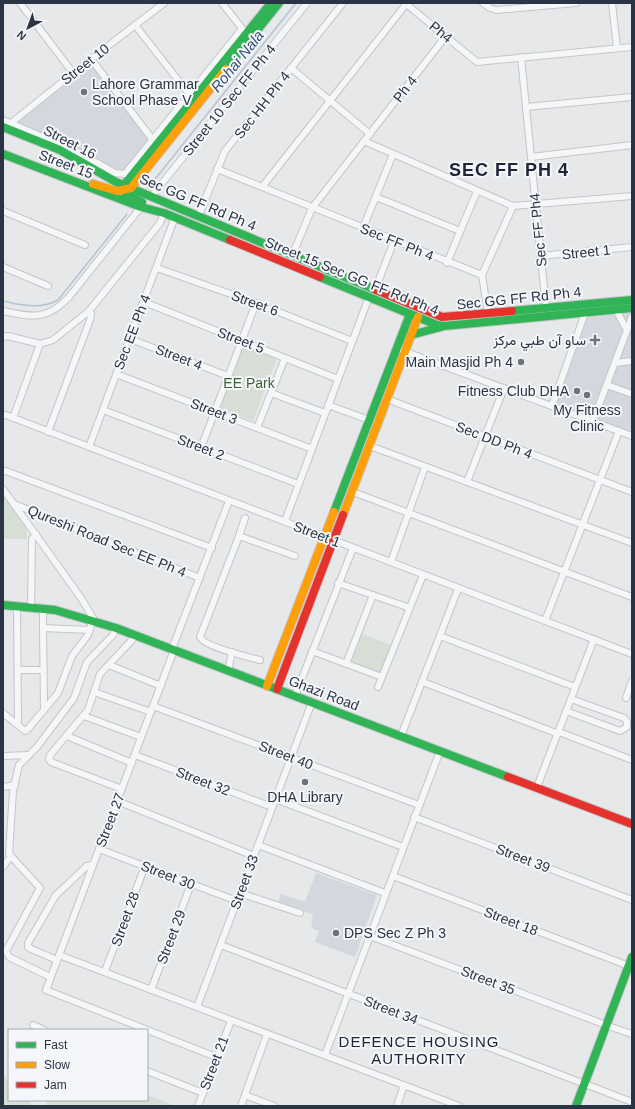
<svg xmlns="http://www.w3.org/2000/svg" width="635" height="1109" viewBox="0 0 635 1109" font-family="Helvetica,Vazirmatn,sans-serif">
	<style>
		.built { fill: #d4d7dd }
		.green { fill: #d6ded6 }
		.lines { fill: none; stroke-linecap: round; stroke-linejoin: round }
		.stream { stroke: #b4c4d5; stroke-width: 1.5 }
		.street-casing { stroke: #c4c6c8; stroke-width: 8 }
		.fast-casing { stroke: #c4c6c8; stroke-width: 10 }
		.slow-casing { stroke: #c4c6c8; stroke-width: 10 }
		.jam-casing { stroke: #c4c6c8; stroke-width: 10 }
		.street { stroke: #f5f6f7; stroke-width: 6 }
		.fast { stroke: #30b455; stroke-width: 8 }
		.slow { stroke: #ff9f0a; stroke-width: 8 }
		.jam { stroke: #e5322d; stroke-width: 8 }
		.poi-dot { fill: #6c737f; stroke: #f4f6f9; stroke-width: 1.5 }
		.labels { text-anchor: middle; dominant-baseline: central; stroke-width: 4; stroke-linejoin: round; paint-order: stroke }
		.street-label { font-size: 14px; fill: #2b3445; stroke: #f4f6f9 }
		.poi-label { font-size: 14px; fill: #2b3445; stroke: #f4f6f9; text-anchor: end }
		.park-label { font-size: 14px; fill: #3f6138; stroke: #f4f6f9 }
		.water-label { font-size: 15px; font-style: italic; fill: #34527a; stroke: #f4f6f9 }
		.neighbourhood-label { font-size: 15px; letter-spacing: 1px; fill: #1d2536; stroke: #f4f6f9 }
		.district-label { font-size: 18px; font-weight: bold; letter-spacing: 1px; fill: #1d2536; stroke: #f4f6f9 }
	</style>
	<rect width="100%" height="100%" fill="#e6e8ea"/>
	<g class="built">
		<polygon points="91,61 152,140 123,172 14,122"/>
		<polygon points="632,313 632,434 554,404 585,318"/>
		<polygon points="316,873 377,895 355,957 315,942 319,931 313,929 311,923 313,917 312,914 278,902 281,894 305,902"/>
	</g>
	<g class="green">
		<polygon points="244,345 277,358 253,421 220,408"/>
		<polygon points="3,494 26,525 27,539 3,539"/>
		<polygon points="362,634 392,645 380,674 351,663"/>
		<polygon points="3,1075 9,1082 9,1100 27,1100 33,1106 3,1106"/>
		<polygon points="147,1095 171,1104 170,1106 45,1106 48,1100 147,1100"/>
	</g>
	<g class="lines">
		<g class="stream">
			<polyline points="148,188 296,3"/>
			<path d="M3,301C22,305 40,310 58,300L127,214"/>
		</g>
		<g class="street-casing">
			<g id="street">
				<polyline points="20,3 73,73"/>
				<polyline points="222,3 245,32"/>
				<polyline points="405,3 477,62 632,47"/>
				<polyline points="483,3 490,8 496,10 576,3"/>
				<polyline points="612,3 617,48"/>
				<polyline points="135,25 189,94"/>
				<polyline points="521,57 546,308"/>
				<polyline points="91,59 153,140"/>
				<polyline points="291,68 370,134"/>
				<polyline points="526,107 632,97"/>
				<polyline points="3,120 80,153 115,173 125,174 242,29"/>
				<polyline points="10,126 11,123 91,59 164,3"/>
				<polyline points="364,141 513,206 632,196"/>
				<polyline points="531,157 632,145"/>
				<polyline points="217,169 482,275"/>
				<polyline points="262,187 407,3"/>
				<polyline points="151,197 307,3"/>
				<polyline points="376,197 460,231"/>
				<polyline points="3,211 85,245"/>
				<polyline points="198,217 225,151 343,3"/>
				<polyline points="363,228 393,154"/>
				<polyline points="292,256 312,208 446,36"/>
				<polyline points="540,256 632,247"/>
				<polyline points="447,263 477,191"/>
				<polyline points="3,267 48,286"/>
				<polyline points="157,268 256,303 352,341"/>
				<polyline points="375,290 394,241"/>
				<polyline points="144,302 338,379"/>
				<polyline points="616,310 627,330"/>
				<path d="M3,311C32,317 47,321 69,297L141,207"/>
				<polyline points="488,314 482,275 513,206"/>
				<polyline points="3,337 8,336 40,344 53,340 89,311 160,223 164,213"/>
				<polyline points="130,339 228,376"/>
				<polyline points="401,350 632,436"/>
				<polyline points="615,363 632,361"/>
				<polyline points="116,374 312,449"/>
				<polyline points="607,385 632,394"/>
				<polyline points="271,393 325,413"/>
				<polyline points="387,399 632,492"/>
				<polyline points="328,405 369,420"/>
				<polyline points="552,406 585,313"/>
				<polyline points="103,410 298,484"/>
				<polyline points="3,414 632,654"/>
				<polyline points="13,418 40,344"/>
				<polyline points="593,421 632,317"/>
				<polyline points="257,428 285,358"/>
				<polyline points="48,432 90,320 91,314 89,311"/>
				<polyline points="370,446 632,543"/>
				<polyline points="89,447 175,217"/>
				<polyline points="201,448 256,303"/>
				<polyline points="3,470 212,548"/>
				<polyline points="467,482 504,388"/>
				<polyline points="3,489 81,598 93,618 88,635 72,656 58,693 28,729 25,731 3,713"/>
				<polyline points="353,492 632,597"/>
				<polyline points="14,504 200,578"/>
				<polyline points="285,521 369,297"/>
				<polyline points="239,536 245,518"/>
				<polyline points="391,562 425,467"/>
				<polyline points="338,583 410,608"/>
				<polyline points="17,606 18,725"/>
				<polyline points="31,607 32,539 36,534"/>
				<polyline points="43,608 43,628"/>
				<polyline points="545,621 619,431"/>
				<polyline points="440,636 575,687"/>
				<polyline points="172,649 229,501"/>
				<polyline points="174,650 46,990 216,1057"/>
				<polyline points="312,651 382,677"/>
				<path d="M260,660C248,657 205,647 200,637L239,536L295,556"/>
				<polyline points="346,664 373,595"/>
				<polyline points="109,665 161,686"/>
				<polyline points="18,670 44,670"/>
				<polyline points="228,671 232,652"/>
				<polyline points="423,682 556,733"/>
				<polyline points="378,687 423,575"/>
				<polyline points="94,692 151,712"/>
				<polyline points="295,696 353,548"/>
				<polyline points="626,698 632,681"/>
				<polyline points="153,706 419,805"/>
				<polyline points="44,710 43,628 90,630"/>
				<polyline points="566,711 620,731 627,727 627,721 624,718 571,699"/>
				<polyline points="84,716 141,737"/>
				<polyline points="559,732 632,760"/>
				<polyline points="67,736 132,763"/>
				<polyline points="401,736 458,589"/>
				<polyline points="135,755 272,807"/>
				<polyline points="3,756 29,755"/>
				<polyline points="3,787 15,785"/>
				<polyline points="537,787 594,639"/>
				<polyline points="122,789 51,762 49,759 50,755 88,710 100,674 132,640 135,635"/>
				<polyline points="275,799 403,847"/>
				<polyline points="117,801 254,856"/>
				<polyline points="414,817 632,900"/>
				<polyline points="258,845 385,893"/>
				<polyline points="99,849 237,901"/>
				<polyline points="3,867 11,856"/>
				<polyline points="393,876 629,966"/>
				<polyline points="240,893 300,913"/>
				<polyline points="370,936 606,1025"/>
				<polyline points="221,945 632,1102"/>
				<polyline points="59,955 459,1106"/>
				<polyline points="57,960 31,949 28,947 28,943 56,895 87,866 92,865"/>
				<polyline points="105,971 145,866"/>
				<polyline points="50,977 9,957 6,951 40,888 9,854 13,791 19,765 37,747 74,698 87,662 113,635 116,628"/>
				<polyline points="151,990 191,884"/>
				<polyline points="197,1007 312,702"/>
				<polyline points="33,1025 44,1030"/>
				<polyline points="611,1027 632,1034"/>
				<polyline points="325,1055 440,751"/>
				<polyline points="147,1071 203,1093"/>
				<polyline points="245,1095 274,1106"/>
				<polyline points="198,1106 231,1021"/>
				<polyline points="241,1106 267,1034"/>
				<polyline points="397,1106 404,1085"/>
			</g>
		</g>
		<g class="fast-casing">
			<g id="fast">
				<polyline points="226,69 279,3"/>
				<polyline points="3,127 60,150 116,182 376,290"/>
				<polyline points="3,154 141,207 164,213 230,240"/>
				<polyline points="142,202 126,194 124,185 271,3"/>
				<polyline points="320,277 437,325 444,326 632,308"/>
				<polyline points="512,311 632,300"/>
				<polyline points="411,335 441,327"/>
				<polyline points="334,512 410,314"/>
				<polyline points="3,605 55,610 116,628 508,777"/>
				<polyline points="576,1106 632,957"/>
			</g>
		</g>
		<g class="slow-casing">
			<g id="slow">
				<polyline points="93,184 117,191 131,188 226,69"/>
				<polyline points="343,515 418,317"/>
				<polyline points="267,686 334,512"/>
			</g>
		</g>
		<g class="jam-casing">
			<g id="jam">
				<polyline points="230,240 320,277"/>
				<polyline points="376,290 442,317 512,311"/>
				<polyline points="277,689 343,515"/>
				<polyline points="508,777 632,824"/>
			</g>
		</g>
		<use href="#street" class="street"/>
		<use href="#fast" class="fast"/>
		<use href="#slow" class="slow"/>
		<use href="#jam" class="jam"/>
	</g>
	<g class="poi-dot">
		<circle cx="84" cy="92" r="4"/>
		<path d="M593 334h4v4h4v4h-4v4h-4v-4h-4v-4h4z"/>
		<circle cx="521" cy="362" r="4"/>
		<circle cx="577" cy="391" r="4"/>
		<circle cx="587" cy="395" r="4"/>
		<circle cx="305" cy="782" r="4"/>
		<circle cx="336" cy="933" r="4"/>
	</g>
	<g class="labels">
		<g class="street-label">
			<text transform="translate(441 32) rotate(39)">Ph4</text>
			<text transform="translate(85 64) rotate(-38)">Street 10</text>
			<text transform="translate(405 89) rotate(-52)">Ph 4</text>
			<text transform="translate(229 100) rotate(-51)">Street 10 Sec FF Ph 4</text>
			<text transform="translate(262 105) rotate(-52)">Sec HH Ph 4</text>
			<text transform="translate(70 142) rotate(27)">Street 16</text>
			<text transform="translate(66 164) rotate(21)">Street 15</text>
			<text transform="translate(198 202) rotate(23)">Sec GG FF Rd Ph 4</text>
			<text transform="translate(538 230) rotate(-96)">Sec FF Ph4</text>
			<text transform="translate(397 242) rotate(22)">Sec FF Ph 4</text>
			<text transform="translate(586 252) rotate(-6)">Street 1</text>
			<text transform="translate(352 276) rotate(22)">Street 15 Sec GG FF Rd Ph 4</text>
			<text transform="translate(519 298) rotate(-6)">Sec GG FF Rd Ph 4</text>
			<text transform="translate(255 303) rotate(20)">Street 6</text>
			<text transform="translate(132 332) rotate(-69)">Sec EE Ph 4</text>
			<text transform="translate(241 340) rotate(21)">Street 5</text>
			<text transform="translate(179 357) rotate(21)">Street 4</text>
			<text transform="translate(214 411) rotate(21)">Street 3</text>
			<text transform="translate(494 440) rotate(21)">Sec DD Ph 4</text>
			<text transform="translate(201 447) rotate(21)">Street 2</text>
			<text transform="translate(317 534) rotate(21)">Street 1</text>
			<text transform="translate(107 541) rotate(22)">Qureshi Road Sec EE Ph 4</text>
			<text transform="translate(324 693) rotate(21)">Ghazi Road</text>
			<text transform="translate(286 755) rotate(21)">Street 40</text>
			<text transform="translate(203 781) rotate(21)">Street 32</text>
			<text transform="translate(110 820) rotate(-69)">Street 27</text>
			<text transform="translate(523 858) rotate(21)">Street 39</text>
			<text transform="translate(168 875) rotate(21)">Street 30</text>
			<text transform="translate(244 882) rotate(-70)">Street 33</text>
			<text transform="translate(125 919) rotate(-70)">Street 28</text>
			<text transform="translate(511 921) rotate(21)">Street 18</text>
			<text transform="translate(171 937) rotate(-69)">Street 29</text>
			<text transform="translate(488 980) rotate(21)">Street 35</text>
			<text transform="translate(391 1010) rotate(21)">Street 34</text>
			<text transform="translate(214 1063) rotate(-69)">Street 21</text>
		</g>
		<g class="poi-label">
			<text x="92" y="84" text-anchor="start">Lahore Grammar<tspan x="92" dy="16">School Phase V</tspan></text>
			<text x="586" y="340">ساو آن طبي مرکز</text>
			<text x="513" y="362">Main Masjid Ph 4</text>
			<text x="569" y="391">Fitness Club DHA</text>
			<text x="587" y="410" text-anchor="middle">My Fitness<tspan x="587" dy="16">Clinic</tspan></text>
			<text x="305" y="797" text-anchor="middle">DHA Library</text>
			<text x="344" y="933" text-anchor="start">DPS Sec Z Ph 3</text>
		</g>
		<g class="park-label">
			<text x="249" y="383">EE Park</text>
		</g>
		<g class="water-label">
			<text transform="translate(237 61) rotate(-51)">Rohai Nala</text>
		</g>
		<g class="neighbourhood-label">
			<text x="419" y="1041">DEFENCE HOUSING<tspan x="419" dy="17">AUTHORITY</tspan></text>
		</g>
		<g class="district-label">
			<text x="509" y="170">SEC FF PH 4</text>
		</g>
	</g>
	<rect width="635" height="1109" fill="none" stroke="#2b3445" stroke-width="8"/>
	<rect x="8" y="1029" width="140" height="72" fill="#f4f6f9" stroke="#a4a8b1"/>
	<rect x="16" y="1042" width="20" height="6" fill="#30b455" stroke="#a4a8b1"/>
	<text x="44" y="1049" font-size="12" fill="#2b3445">Fast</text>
	<rect x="16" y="1062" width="20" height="6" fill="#ff9f0a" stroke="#a4a8b1"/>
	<text x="44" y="1069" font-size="12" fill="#2b3445">Slow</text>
	<rect x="16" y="1082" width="20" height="6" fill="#e5322d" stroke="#a4a8b1"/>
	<text x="44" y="1089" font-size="12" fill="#2b3445">Jam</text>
	<g transform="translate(28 28) rotate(221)" stroke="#f4f6f9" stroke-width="3" paint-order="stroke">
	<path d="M0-3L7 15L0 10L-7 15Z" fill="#2b3445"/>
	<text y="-6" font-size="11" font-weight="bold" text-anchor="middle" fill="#2b3445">N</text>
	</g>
</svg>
